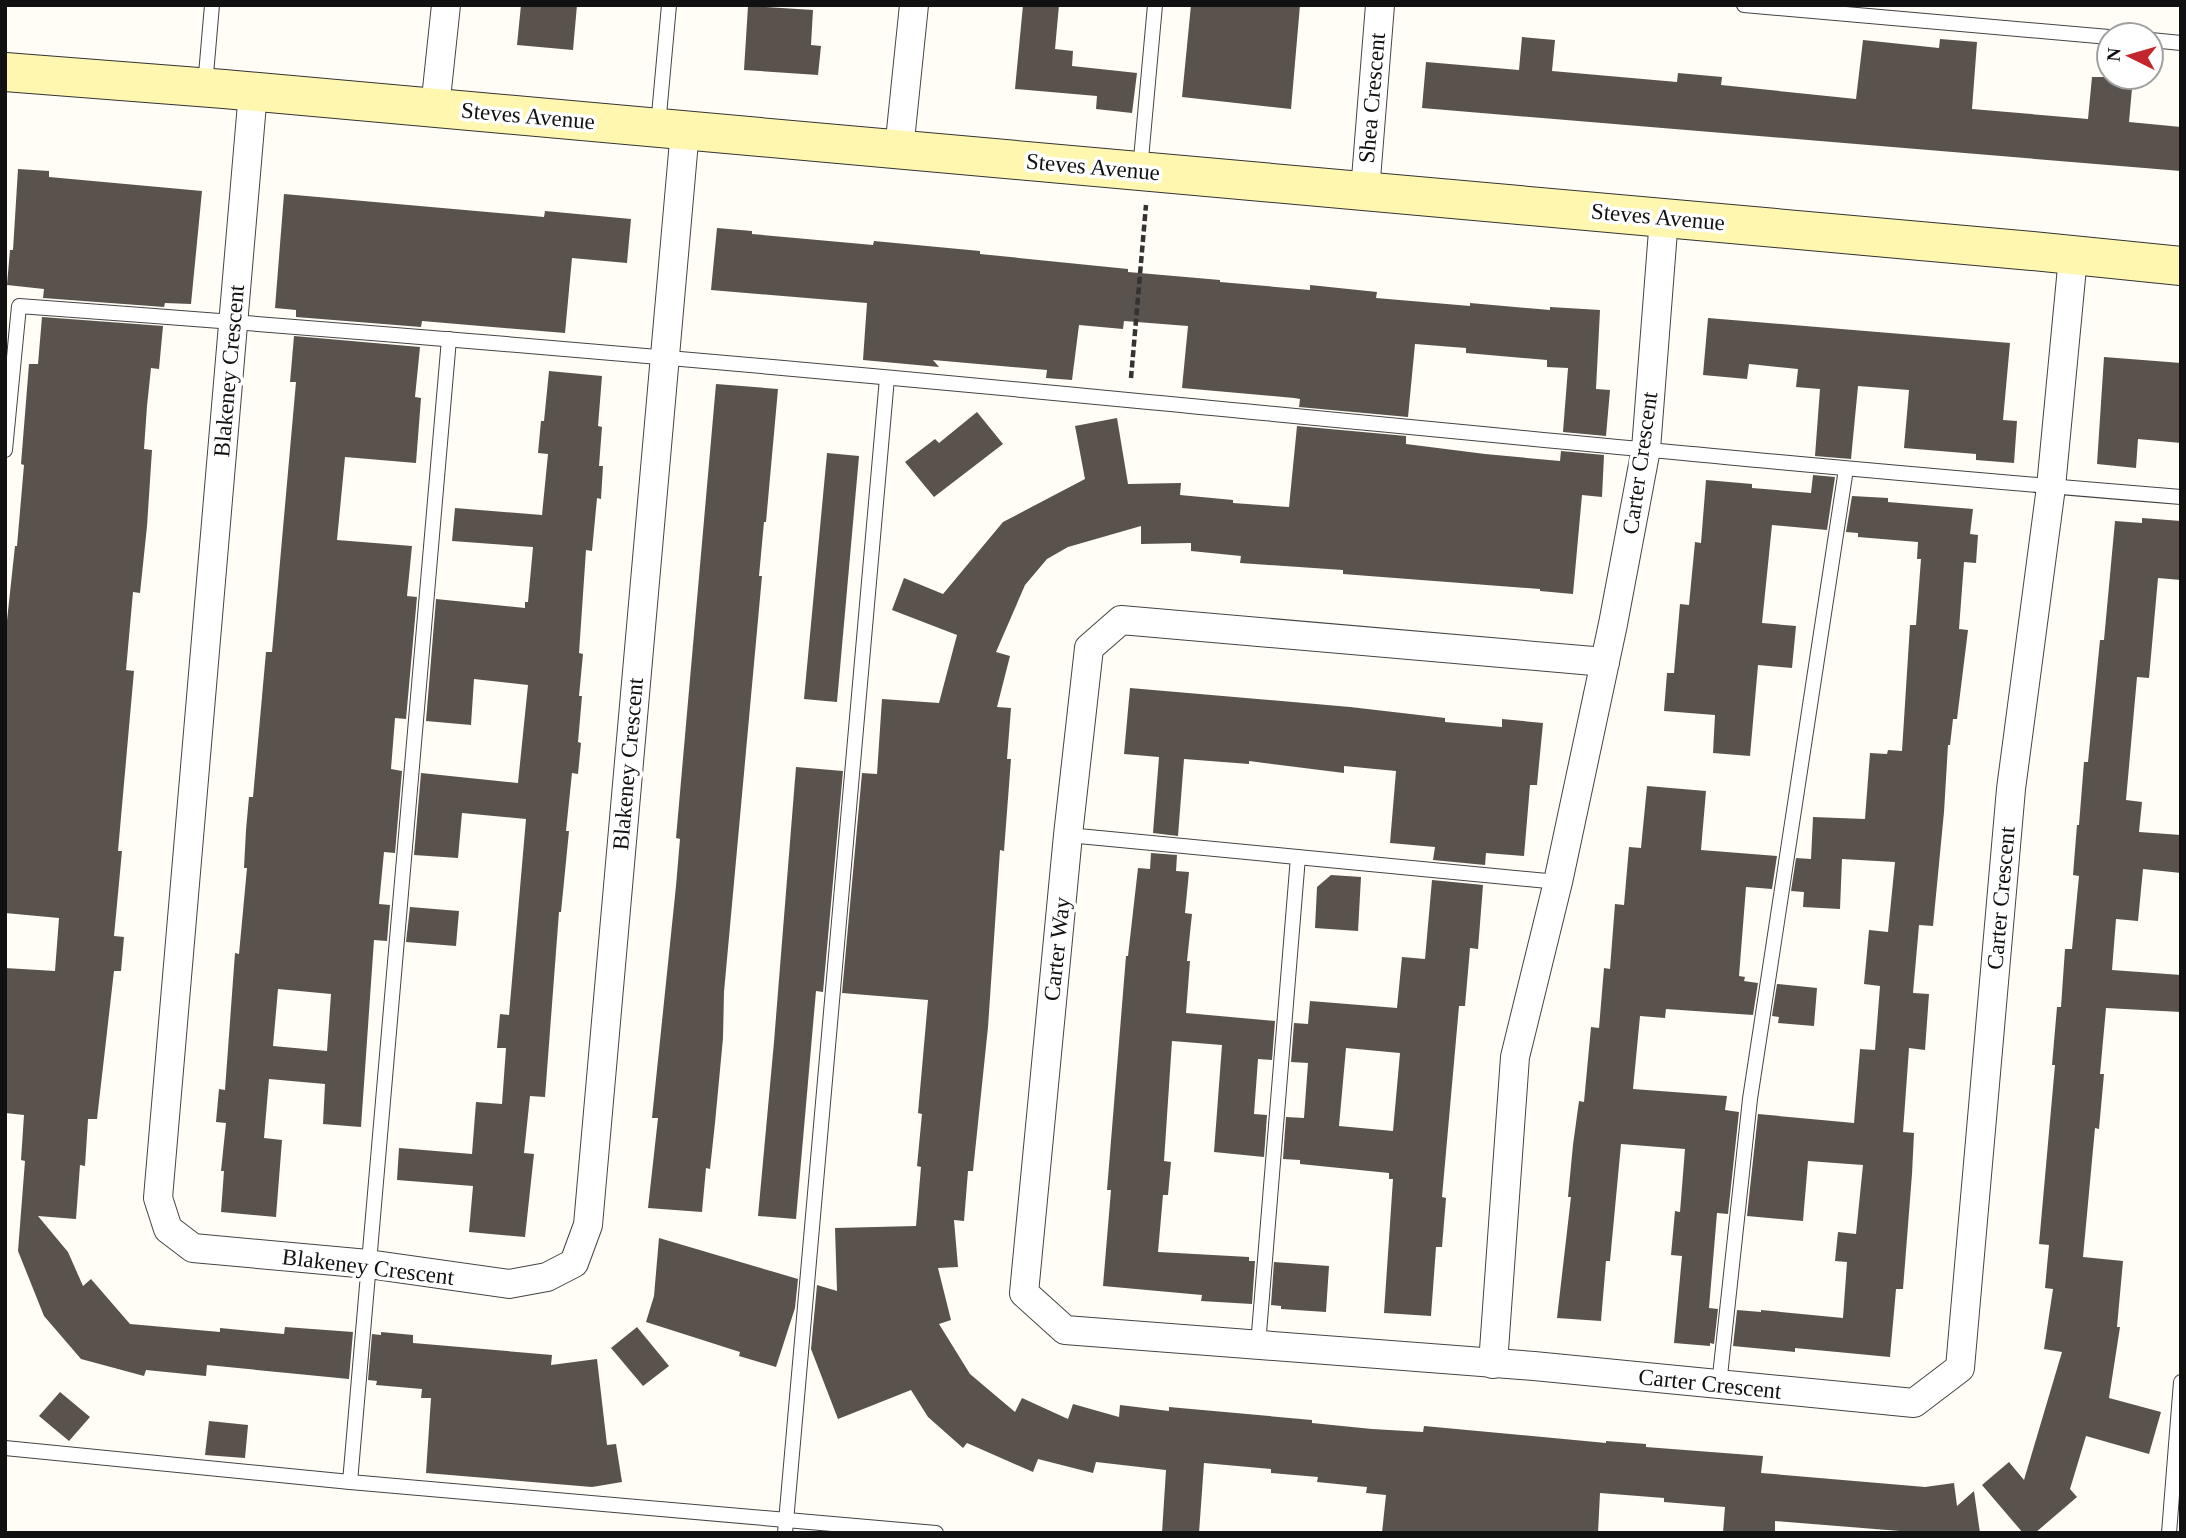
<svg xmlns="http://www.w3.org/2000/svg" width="2186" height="1538" viewBox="0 0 2186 1538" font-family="Georgia,serif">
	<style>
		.building { fill: #5a524d; fill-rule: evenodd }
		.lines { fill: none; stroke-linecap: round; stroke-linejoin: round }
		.lane-casing { stroke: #444; stroke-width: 16 }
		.street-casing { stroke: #444; stroke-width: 30 }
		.secondary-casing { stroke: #333; stroke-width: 40 }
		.path { stroke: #333; stroke-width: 4.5; stroke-dasharray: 7 3.5; stroke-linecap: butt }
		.lane { stroke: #fff; stroke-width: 14 }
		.street { stroke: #fff; stroke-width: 28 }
		.secondary { stroke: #fff6b0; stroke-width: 38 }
		.labels { text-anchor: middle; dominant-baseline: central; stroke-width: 7; stroke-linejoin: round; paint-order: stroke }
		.street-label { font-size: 23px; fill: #111; stroke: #fff }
	</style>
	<rect width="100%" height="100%" fill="#fffdf5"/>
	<g class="building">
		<polygon points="521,5 577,5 573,50 517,45"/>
		<polygon points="1023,5 1059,5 1055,49 1073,51 1072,66 1137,73 1132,113 1096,109 1097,96 1015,89"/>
		<polygon points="1191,5 1300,5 1291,109 1182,97"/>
		<polygon points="748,6 813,10 811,45 821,46 818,75 744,70"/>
		<polygon points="1522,37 1555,40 1552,71 1677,82 1678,73 1722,77 1721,85 1856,99 1863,40 1939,48 1940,39 1977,42 1972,109 2088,119 2092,77 2133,77 2129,122 2181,127 2181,171 1422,108 1426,62 1519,70"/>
		<polygon points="18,169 49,171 49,177 202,191 191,304 165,303 164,307 43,298 44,289 7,285 10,250 13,250"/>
		<polygon points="284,194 544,217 545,211 631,219 627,263 572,258 565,333 422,321 421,327 296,317 296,310 275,308"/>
		<polygon points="717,228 752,231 752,234 873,245 874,241 980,251 980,254 1128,269 1128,272 1220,280 1220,282 1310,290 1310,285 1377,292 1376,298 1470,306 1470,303 1550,310 1550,307 1600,310 1596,389 1610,390 1606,436 1563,432 1568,368 1547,367 1547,360 1466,353 1466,348 1415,344 1408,417 1299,407 1300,399 1294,398 1182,388 1188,326 1124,321 1123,329 1079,325 1072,380 1046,378 1047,370 933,360 939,367 863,360 867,303 711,290"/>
		<polygon points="42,317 163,326 159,369 151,368 147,406 144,449 152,450 147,526 140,593 133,592 126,670 134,671 118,851 122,851 114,936 124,937 121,971 114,971 97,1119 88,1119 85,1166 80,1165 76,1219 38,1216 68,1252 83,1286 91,1279 130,1324 220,1332 220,1328 284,1334 285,1327 353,1332 349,1379 207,1365 206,1376 146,1370 144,1376 81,1359 44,1316 18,1251 25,1161 21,1160 24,1115 5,1113 5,968 55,971 59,918 5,913 5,639 15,546 17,546 24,465 21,464 29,364 38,364"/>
		<polygon points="1708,318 2010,343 2003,420 2017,421 2014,463 1976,460 1976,454 1904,448 1909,390 1858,386 1851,459 1815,456 1820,389 1796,387 1798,369 1749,364 1747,379 1703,375"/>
		<path d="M294,336L420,347L415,397L421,398L416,463L345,457L337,540L412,546L407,596L417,597L406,719L395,718L391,769L402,771L395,853L384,852L379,904L390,905L387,941L374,940L361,1127L323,1124L325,1084L269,1079L264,1138L282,1140L276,1217L221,1212L224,1171H221L226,1123L216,1122L219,1089L225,1090L235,953L239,954L247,868H244L246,830L249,797H253L266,652H272L296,382H290ZM278,989L331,994L327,1051L273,1046Z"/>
		<polygon points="2104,357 2181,363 2181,443 2138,439 2136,468 2097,464"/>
		<polygon points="549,371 602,376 598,426 602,427 599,466 603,466 601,499 597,498 592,551 586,550 579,653 583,654 579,696 582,696 578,742 581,743 578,774 572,773 566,831 569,831 561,912 559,912 545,1097 530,1096 524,1153 534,1154 525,1237 469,1232 473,1186 397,1180 399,1148 472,1154 476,1102 502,1104 506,1048 497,1048 500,1014 509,1015 526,819 462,813 458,858 414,855 421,773 518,783 528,685 474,679 471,725 426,721 436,599 525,608 525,602 528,602 533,547 452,541 455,508 542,515 548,454 538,453 541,421 544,421"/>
		<polygon points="716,384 778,389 766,522 764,522 759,576 762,576 724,992 723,1038 715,1123 710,1169 706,1168 702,1212 648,1208 658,1118 652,1118 676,886 680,839 676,838"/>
		<polygon points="977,412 1003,444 934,497 905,462 935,439 939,443"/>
		<polygon points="1117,418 1128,484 1181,483 1180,495 1233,500 1233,503 1289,507 1297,426 1406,436 1406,444 1485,454 1560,461 1561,451 1604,455 1602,497 1582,495 1573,594 1540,591 1540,589 1343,574 1343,570 1240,563 1241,556 1191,551 1191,543 1141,544 1141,526 1068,547 1047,559 1025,585 996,652 1010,656 997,707 1011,708 1007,759 1011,759 1004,851 1000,850 988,1027 973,1171 968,1171 964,1221 954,1220 958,1267 938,1268 951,1320 939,1324 970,1374 1015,1412 1022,1398 1068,1419 1073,1404 1119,1417 1120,1405 1169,1411 1169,1407 1312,1420 1312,1423 1372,1429 1423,1432 1424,1426 1606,1443 1606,1441 1646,1444 1646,1447 1763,1456 1761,1473 1925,1487 1954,1483 1957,1506 1974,1491 1980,1533 1925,1533 1775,1521 1775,1533 1723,1533 1725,1507 1664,1502 1664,1498 1600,1493 1598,1533 1382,1533 1386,1495 1366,1493 1367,1487 1317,1482 1318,1477 1271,1473 1271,1469 1204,1463 1199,1533 1162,1533 1166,1470 1096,1462 1093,1473 1038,1459 1033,1472 967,1443 963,1448 928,1417 911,1390 838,1419 811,1349 817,1285 837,1291 835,1228 916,1226 921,1167 917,1166 922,1114 918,1113 928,1000 842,993 862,773 877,774 882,699 939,703 957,635 892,610 904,578 943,594 1003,522 1085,479 1075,426"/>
		<polygon points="827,453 859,456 837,702 804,699"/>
		<polygon points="1813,475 1835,477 1827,530 1772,525 1762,623 1796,626 1792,668 1758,665 1750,756 1713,753 1715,715 1664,711 1667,673 1674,673 1680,604 1689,605 1695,542 1701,543 1706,480 1752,484 1752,488 1811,493"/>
		<polygon points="1852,496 1888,498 1888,502 1973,509 1970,534 1978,535 1976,563 1964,562 1959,629 1968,630 1957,719 1953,719 1950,745 1948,745 1944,812 1933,926 1919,925 1913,993 1929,994 1925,1050 1909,1048 1903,1132 1914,1133 1912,1174 1903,1289 1896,1289 1890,1357 1795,1348 1795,1352 1733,1346 1737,1310 1761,1312 1761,1310 1843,1318 1847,1262 1835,1261 1838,1232 1856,1234 1863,1165 1808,1161 1803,1221 1747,1216 1758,1114 1854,1123 1860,1049 1875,1050 1880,986 1864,984 1869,930 1888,932 1895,862 1842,859 1840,909 1803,907 1804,892 1791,891 1796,858 1811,859 1813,817 1865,819 1870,753 1887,754 1888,750 1902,751 1910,625 1916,625 1921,559 1917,559 1918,542 1858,537 1858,533 1846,532"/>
		<polygon points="2142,518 2181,521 2181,580 2158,578 2149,678 2137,677 2126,800 2142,802 2139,832 2181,835 2181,873 2143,869 2138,921 2116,919 2112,970 2181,975 2181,1012 2106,1008 2100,1074 2104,1074 2099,1129 2095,1128 2083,1257 2123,1261 2117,1327 2120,1327 2109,1398 2161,1412 2149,1454 2086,1436 2070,1489 2077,1497 2035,1533 2023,1533 1982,1485 2009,1462 2024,1480 2062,1352 2044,1349 2053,1289 2045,1288 2049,1245 2039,1244 2055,1065 2052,1065 2057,1007 2061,1007 2065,949 2072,949 2079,876 2073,875 2077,825 2079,825 2084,762 2088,762 2100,640 2104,640 2115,521 2142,523"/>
		<polygon points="1130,688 1350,707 1445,718 1445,722 1502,727 1502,719 1543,723 1537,785 1530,785 1524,856 1486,853 1485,865 1433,860 1435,847 1390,843 1396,771 1344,766 1344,773 1249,761 1249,764 1184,759 1178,836 1153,833 1159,757 1124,754"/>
		<polygon points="796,767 843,771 823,992 816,991 796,1219 758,1216 774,1042"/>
		<polygon points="1647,786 1706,791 1701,850 1777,856 1772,889 1746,887 1739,976 1745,977 1744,981 1758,983 1753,1015 1666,1009 1665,1018 1640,1016 1633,1089 1727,1096 1725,1110 1739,1112 1728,1214 1717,1213 1709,1308 1718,1309 1714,1344 1710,1343 1710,1346 1674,1343 1682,1256 1671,1255 1675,1211 1680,1212 1685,1149 1621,1144 1610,1261 1606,1261 1601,1321 1557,1318 1571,1197 1568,1197 1573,1145 1579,1101 1584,1102 1591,1027 1599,1028 1604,968 1610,969 1615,904 1624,905 1629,847 1641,848"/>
		<polygon points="1151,853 1177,855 1176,871 1189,872 1185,913 1192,914 1187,961 1190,961 1186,1013 1275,1021 1272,1060 1258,1059 1254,1114 1267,1115 1264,1157 1214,1152 1222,1045 1172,1041 1164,1161 1171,1162 1168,1195 1163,1195 1158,1252 1249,1257 1249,1261 1255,1261 1252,1304 1201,1301 1202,1295 1103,1286 1111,1190 1107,1190 1126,956 1128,956 1138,868 1150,869"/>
		<polygon points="1331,875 1361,877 1358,931 1315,928 1317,887"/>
		<path d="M1432,880L1483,885L1478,949L1470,948L1465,1006H1459L1442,1197L1446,1198L1442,1247H1436L1431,1316L1384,1313L1393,1179H1389V1173L1300,1164V1160L1283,1159L1286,1117L1304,1118L1308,1063L1291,1062L1294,1023L1308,1024L1310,1001L1397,1008L1402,957L1425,959ZM1346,1048L1400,1053L1393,1131L1339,1126Z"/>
		<polygon points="410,907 459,911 456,946 406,942"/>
		<polygon points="1777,984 1817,988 1814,1026 1778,1023 1779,1017 1772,1016"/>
		<polygon points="659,1238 798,1279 795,1308 776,1367 739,1356 740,1352 646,1322 654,1296"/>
		<polygon points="1274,1262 1329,1266 1326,1312 1281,1309 1281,1306 1271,1305"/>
		<polygon points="637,1327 669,1366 643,1386 611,1348"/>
		<polygon points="381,1332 413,1335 413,1343 552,1355 551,1365 597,1359 607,1445 616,1444 622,1482 592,1487 426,1473 431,1398 421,1398 422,1389 376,1385 377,1381 368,1380 372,1334 381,1335"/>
		<polygon points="60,1392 90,1417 69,1441 39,1416"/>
		<polygon points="209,1421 248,1425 245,1458 205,1455"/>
	</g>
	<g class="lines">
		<g class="lane-casing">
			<g id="lane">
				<polyline points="1744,5 2109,37"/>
				<polyline points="2151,40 2181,43"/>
				<polyline points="205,86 212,5"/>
				<polyline points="658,126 669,5"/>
				<polyline points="1140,170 1155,5"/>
				<path d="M5,450L19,306C392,333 765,365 1138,401C1486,434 1833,469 2181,497"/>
				<polyline points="1068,835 1558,882"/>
				<polyline points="1258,1345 1298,857"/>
				<polyline points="1719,1385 1750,1099 1846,469"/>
				<polyline points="5,1448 350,1482 936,1533"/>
				<polyline points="350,1482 449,339"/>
				<polyline points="785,1533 887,378"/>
				<polyline points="2169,1533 2181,1382"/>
			</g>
		</g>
		<g class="street-casing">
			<g id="street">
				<polyline points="253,92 158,1198 168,1229 193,1248 368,1264 509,1284 547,1277 574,1263 588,1225 685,130"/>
				<polyline points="435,108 446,5"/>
				<polyline points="899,150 914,5"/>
				<polyline points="1365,191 1380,5"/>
				<polyline points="1605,662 1121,620 1089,648 1068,835 1024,1293 1065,1330 1534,1366 1914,1403 1960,1368 2011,789 2051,487 2073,257"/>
				<polyline points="1493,1364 1515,1057 1558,882 1613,624 1646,449 1664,218"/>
			</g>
		</g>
		<g class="secondary-casing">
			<polyline id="secondary" points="5,72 224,89 2032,251 2181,266"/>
		</g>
		<polyline class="path" points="1131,378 1146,205"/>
		<use href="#lane" class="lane"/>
		<use href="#street" class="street"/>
		<use href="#secondary" class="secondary"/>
	</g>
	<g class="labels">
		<g class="street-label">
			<text transform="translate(1372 98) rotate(-85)">Shea Crescent</text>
			<text transform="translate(528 116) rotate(5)">Steves Avenue</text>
			<text transform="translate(1093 167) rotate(5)">Steves Avenue</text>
			<text transform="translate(1658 217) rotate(5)">Steves Avenue</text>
			<text transform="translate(229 371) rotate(-85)">Blakeney Crescent</text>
			<text transform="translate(1640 463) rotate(-82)">Carter Crescent</text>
			<text transform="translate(628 764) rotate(-85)">Blakeney Crescent</text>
			<text transform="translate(2001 898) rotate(-85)">Carter Crescent</text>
			<text transform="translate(1057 949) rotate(-84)">Carter Way</text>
			<text transform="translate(368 1267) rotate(7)">Blakeney Crescent</text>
			<text transform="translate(1710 1384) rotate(6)">Carter Crescent</text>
		</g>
	</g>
	<rect width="2186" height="1538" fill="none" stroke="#111111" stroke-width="14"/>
	<g transform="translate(2130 56) rotate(275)"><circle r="33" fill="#ffffff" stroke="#a0a0a0" stroke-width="2"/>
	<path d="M0-5L12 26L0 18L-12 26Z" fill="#c4262e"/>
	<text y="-10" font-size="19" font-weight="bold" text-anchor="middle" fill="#111111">N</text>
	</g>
</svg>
